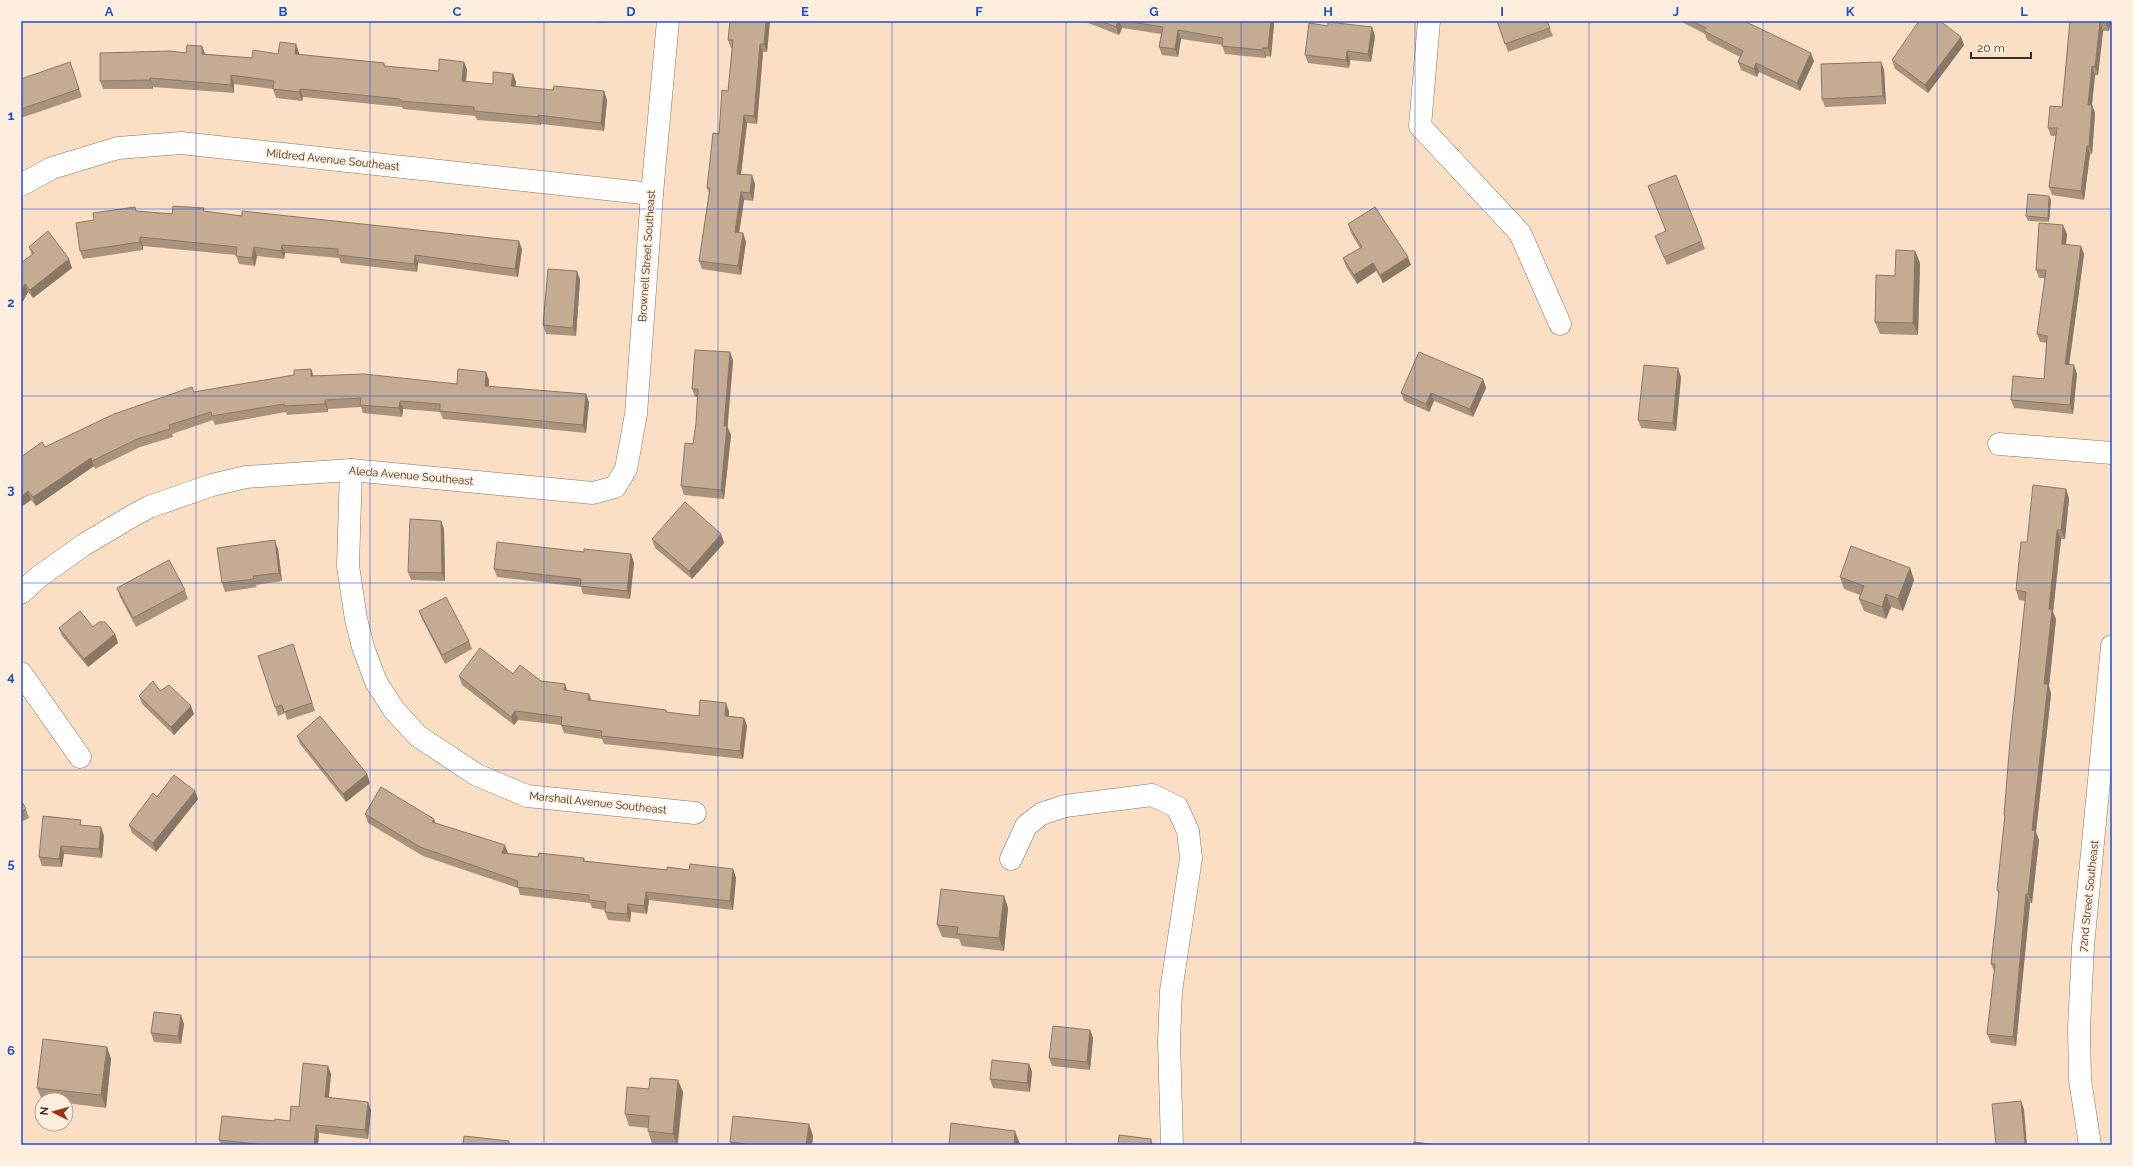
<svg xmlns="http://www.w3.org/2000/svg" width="2133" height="1166" viewBox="0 0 2133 1166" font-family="Raleway,sans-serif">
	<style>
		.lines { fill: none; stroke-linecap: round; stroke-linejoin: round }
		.minor-casing { stroke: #897159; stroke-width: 23 }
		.minor { stroke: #fff; stroke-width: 22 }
		.wall { fill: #a9937d }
		.shaded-wall { fill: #8a7866 }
		.building { fill: #c5ab91; stroke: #8a7866 }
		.grid { fill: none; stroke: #1d4ed8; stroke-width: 1; stroke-opacity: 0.55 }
		.labels { text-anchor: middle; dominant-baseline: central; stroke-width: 3.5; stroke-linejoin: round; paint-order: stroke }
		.street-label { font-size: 11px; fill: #3c3127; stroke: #feeede }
		.neatline { fill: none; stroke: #1d4ed8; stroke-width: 1.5 }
		.grid-label { font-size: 13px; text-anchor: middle; font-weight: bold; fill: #1d4ed8 }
	</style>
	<rect width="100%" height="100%" fill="#fadfc4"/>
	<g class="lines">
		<g class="minor-casing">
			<g id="minor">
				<polyline points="1429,21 1420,126 1520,233 1560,324"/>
				<polyline points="21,185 52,168 118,148 181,143 652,194"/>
				<polyline points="1999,444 2112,453"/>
				<polyline points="351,470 348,566 356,619 363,647 376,682 394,710 418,736 477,775 527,796 695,813"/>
				<polyline points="21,593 40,576 85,544 134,515 149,507 212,485 246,477 351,470 593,493 615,487 626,469 636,414 652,194 668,21"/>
				<polyline points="21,673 80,757"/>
				<polyline points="1011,859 1026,826 1041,814 1065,806 1152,795 1177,807 1188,831 1191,858 1171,991 1169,1041 1172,1145"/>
				<polyline points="2090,1145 2080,1080 2079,1028 2083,946 2112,646"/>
			</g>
		</g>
		<use href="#minor" class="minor"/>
	</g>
	<g class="wall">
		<polygon points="578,21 606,21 606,23"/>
		<polygon points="730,21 770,21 767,52 763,52 757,124 747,123 741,174 755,184 753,201 744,200 739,233 743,233 746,242 741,275 702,269 699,261 709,193 707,188 728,91 732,48 731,48 728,40"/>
		<polygon points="1083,21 1273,21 1274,24 1271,57 1266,56 1266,58 1225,54 1222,45 1181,39 1178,57 1162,55 1159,47 1161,34 1122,28 1119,35"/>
		<polygon points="1497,21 1547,21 1553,36 1508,52"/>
		<polygon points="1681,21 1744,21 1814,61 1800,91 1759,72 1757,77 1741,70 1738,62 1740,57 1707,40 1705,34 1682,22"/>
		<polygon points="2070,21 2111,21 2109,31 2103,31 2098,75 2095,75 2092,105 2095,113 2092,154 2090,154 2084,200 2052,195 2049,187 2056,136 2051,136 2048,128 2062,107"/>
		<polygon points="1328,26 1375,36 1371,62 1350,60 1349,68 1308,63 1305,55"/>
		<polygon points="1961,37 1964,45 1928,93 1895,69 1892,60"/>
		<polygon points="296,44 299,53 299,55 384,63 385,66 439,71 464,62 467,70 466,82 493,84 513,74 516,82 515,87 607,100 604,131 541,124 541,125 477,120 475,116 403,109 402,107 303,97 302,101 276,98 273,89 234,84 234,93 153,87 153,89 103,89 100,81 186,53 202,46 205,54 252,58 278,54"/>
		<polygon points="70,62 82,97 21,118 21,79"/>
		<polygon points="1881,62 1884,70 1886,104 1825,107 1822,99"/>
		<polygon points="2051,200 2049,222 2028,221 2026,216"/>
		<polygon points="137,211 172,214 205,212 242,216 522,249 518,277 418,263 417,272 341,263 339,258 285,253 284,259 257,256 255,266 239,264 236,255 143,246 143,250 83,259 80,251"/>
		<polygon points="1348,224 1411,265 1383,283 1376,271 1357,284 1346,267 1343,258 1360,248 1351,233"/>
		<polygon points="1666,231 1702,241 1705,249 1667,265 1658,244"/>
		<polygon points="2067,234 2066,244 2084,254 2069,365 2077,374 2073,414 2014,408 2011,400 2044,379 2047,343 2040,342 2037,334 2045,278 2039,278 2036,270"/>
		<polygon points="29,247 72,268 33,298 28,292 21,305 21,263 32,255"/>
		<polygon points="1915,251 1920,263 1918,335 1880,334 1875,322 1895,276"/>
		<polygon points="577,271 580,280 576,336 546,334 543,325"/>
		<polygon points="730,352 733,361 727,426 731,435 724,499 684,495 681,486 693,444 696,423 698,397 695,397 692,389"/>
		<polygon points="314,376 457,384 489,380 489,386 589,402 586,433 443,419 440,412 403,409 402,417 363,413 361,407 328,409 328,412 287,415 286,412 215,425 213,420 172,434 173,437 140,447 95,469 94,466 36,506 31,500 21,507 21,457 45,447 194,392"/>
		<polygon points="1681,377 1676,431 1641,428 1638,420"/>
		<polygon points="1483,379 1486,388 1473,417 1434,401 1429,412 1404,401 1401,393"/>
		<polygon points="2069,498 2065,539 2061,539 2053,612 2056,619 2049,686 2051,694 2036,832 2039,840 2032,903 2030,903 2016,1046 1991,1043 1987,1034 1994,971 1991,964 1999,895 1997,890 2005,818 2004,815 2025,601 2019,600 2016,590 2027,542"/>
		<polygon points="441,521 444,529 445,581 411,580 408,572"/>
		<polygon points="721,534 724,543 692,579 655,548 652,539"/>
		<polygon points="278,549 282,581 256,585 257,587 225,592 222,583"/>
		<polygon points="584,552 631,554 634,563 630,599 583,594 581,587 497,577 494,569"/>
		<polygon points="1910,568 1914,580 1903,611 1891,607 1886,619 1864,611 1859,599 1860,595 1844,589 1840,577"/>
		<polygon points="117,588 185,590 188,599 136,627 120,597"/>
		<polygon points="419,611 469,641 472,649 445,664 422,619"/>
		<polygon points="93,627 115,634 118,643 88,667 62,636 59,628"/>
		<polygon points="293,644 315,711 287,720 285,713 278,716 275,707"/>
		<polygon points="513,674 541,681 568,691 592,701 666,710 667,713 699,716 729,711 729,716 744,718 747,726 743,759 604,744 602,739 564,733 561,725 518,720 514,725 462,685 459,676"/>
		<polygon points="160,691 194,714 174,735 142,704 139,696"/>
		<polygon points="297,736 367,774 370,783 346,802 300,744"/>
		<polygon points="198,799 156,852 132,833 129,825"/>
		<polygon points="21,800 26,809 29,818 21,822"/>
		<polygon points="365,814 435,824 508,853 538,857 584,858 585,861 667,870 689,870 733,869 736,878 733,910 649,900 647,914 631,912 630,922 608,920 605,912 605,910 592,908 590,903 520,895 518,888 423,856 368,823"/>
		<polygon points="83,825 104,836 102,858 64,854 62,867 42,866 39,857"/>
		<polygon points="1004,896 1008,908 1004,951 962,946 959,939 942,937 937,925"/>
		<polygon points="184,1024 181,1044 154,1042 151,1033"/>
		<polygon points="1090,1030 1093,1038 1090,1070 1052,1066 1049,1058"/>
		<polygon points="107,1047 111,1059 106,1108 66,1103 66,1100 42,1100 37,1088"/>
		<polygon points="1029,1064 1032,1072 1030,1092 993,1088 990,1079"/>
		<polygon points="328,1066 331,1074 329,1097 371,1110 368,1139 319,1133 318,1145 221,1145 219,1140 290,1121 299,1107"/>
		<polygon points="683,1092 678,1145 667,1145 652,1144 648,1131 648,1128 629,1126 625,1114"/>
		<polygon points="809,1124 813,1136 812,1145 731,1145 730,1142"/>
	</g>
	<g class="shaded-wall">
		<polygon points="766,21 770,21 767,52 764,44"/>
		<polygon points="1118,21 1119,21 1122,28 1119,35 1116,27"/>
		<polygon points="1271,21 1273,21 1274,24 1271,57 1268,48"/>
		<polygon points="2107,21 2111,21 2109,31 2106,23"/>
		<polygon points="2100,22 2103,31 2098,75 2095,67"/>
		<polygon points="1372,27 1375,36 1371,62 1368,54"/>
		<polygon points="1178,30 1181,39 1178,57 1175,49"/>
		<polygon points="1961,37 1964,45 1928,93 1925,85"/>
		<polygon points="296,44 299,53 298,62 295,54"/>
		<polygon points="760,44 763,52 757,124 754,116"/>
		<polygon points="202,46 205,54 202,54"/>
		<polygon points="1263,48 1266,56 1266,58 1263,50"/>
		<polygon points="1347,51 1350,60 1349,68 1346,60"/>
		<polygon points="1811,53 1814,61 1800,91 1797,83"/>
		<polygon points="464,62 467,70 465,90 462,81"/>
		<polygon points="1881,62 1884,70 1886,104 1883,96"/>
		<polygon points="1756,63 1759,72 1757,77 1754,69"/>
		<polygon points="2092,66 2095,75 2091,113 2088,105"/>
		<polygon points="513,74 516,82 514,95 511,86"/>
		<polygon points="231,75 234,84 234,93 231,85"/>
		<polygon points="150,78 153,87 153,89 150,80"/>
		<polygon points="300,89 303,97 302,101 299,92"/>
		<polygon points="604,91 607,100 604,131 601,123"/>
		<polygon points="2092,105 2095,113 2092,154 2089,146"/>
		<polygon points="538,115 541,124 541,125 538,117"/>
		<polygon points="744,115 747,123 740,182 737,174"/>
		<polygon points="2087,146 2090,154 2084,200 2081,191"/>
		<polygon points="752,175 755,184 753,201 750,193"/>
		<polygon points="741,192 744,200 738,240 735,232"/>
		<polygon points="2049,196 2051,200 2049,222 2048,218"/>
		<polygon points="2063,225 2067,234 2065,252 2062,244"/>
		<polygon points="743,233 746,242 741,275 738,266"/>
		<polygon points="140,237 143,246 143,250 140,242"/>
		<polygon points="519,241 522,249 518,277 515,269"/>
		<polygon points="282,245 285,253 284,259 281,251"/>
		<polygon points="2081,246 2084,254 2068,373 2065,364"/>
		<polygon points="254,247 257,256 255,266 252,258"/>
		<polygon points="1915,251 1920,263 1918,335 1913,323"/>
		<polygon points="415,255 418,263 417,272 414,264"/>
		<polygon points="1408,257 1411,265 1383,283 1380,275"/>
		<polygon points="69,259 72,268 33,298 30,290"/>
		<polygon points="1373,263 1376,271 1357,284 1354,275"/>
		<polygon points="577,271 580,280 576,336 573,328"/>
		<polygon points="25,284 28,292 21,305 21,291"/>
		<polygon points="730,352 733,361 727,434 724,426"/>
		<polygon points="2074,365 2077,374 2073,414 2070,405"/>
		<polygon points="1678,368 1681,377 1676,431 1673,423"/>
		<polygon points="311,369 314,377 311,376"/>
		<polygon points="486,372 489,380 488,394 485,386"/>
		<polygon points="1483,379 1486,388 1473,417 1470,409"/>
		<polygon points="1431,393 1434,401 1429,412 1426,404"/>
		<polygon points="586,394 589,402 586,433 583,425"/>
		<polygon points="325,400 328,409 328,412 325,404"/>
		<polygon points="400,401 403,409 402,417 399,408"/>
		<polygon points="727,426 731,435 724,499 721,490"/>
		<polygon points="91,458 94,466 36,506 33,497"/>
		<polygon points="2066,489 2069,498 2065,539 2061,530"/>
		<polygon points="28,491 31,500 21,507 21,497"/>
		<polygon points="441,521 444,529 445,581 442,573"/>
		<polygon points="2057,530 2061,539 2053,612 2056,619 2049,686 2051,694 2036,832 2039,840 2032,903 2028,894 2032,830 2044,684 2049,609"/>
		<polygon points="721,534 724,543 692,579 689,571"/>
		<polygon points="275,540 278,549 282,581 279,573"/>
		<polygon points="631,554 634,563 630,599 627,591"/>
		<polygon points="1910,568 1914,580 1903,611 1898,599"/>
		<polygon points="1886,594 1891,607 1886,619 1882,607"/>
		<polygon points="115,634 118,643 88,667 84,659"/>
		<polygon points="565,684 568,693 564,690"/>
		<polygon points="589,694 592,702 588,700"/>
		<polygon points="726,703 729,711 728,724 725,716"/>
		<polygon points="191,706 194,714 174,735 171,727"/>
		<polygon points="515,711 518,720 514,725 511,717"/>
		<polygon points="744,718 747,726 743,759 740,751"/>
		<polygon points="367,774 370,783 346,802 343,794"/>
		<polygon points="195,791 198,799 156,852 153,843"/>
		<polygon points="434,819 437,827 432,822"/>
		<polygon points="101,827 104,836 102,858 99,849"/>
		<polygon points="505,845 508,853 505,861 502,853"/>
		<polygon points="61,846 64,854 62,867 59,859"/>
		<polygon points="733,869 736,878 733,910 730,901"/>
		<polygon points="646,892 649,900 647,914 644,906"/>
		<polygon points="2026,894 2030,903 2016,1046 2013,1037"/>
		<polygon points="1004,896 1008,908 1004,951 999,938"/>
		<polygon points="628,904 631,912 630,922 627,914"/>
		<polygon points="181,1015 184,1024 181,1044 178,1036"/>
		<polygon points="1090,1030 1093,1038 1090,1070 1087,1062"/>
		<polygon points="107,1047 111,1059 106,1108 101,1095"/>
		<polygon points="1029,1064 1032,1072 1030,1092 1027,1083"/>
		<polygon points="328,1066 331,1074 328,1105 325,1097"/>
		<polygon points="678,1080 683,1092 677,1145 673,1134"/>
		<polygon points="2021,1101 2024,1109 2027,1145 2025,1145 2025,1144"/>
		<polygon points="368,1102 371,1110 368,1139 365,1130"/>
		<polygon points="809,1124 813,1136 812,1145 806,1145"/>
		<polygon points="316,1125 319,1133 318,1145 314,1145"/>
		<polygon points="1015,1131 1020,1144 1020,1145 1014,1145"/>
		<polygon points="1151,1139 1153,1145 1151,1145"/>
	</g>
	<g class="building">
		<polygon points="730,21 766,21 764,44 760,44 754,116 744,115 737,174 752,175 750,193 741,192 735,232 743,233 738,266 699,261 710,188 707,188 713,133 719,134 722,90 728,91 733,40 728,40"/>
		<polygon points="1101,21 1118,21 1116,27"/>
		<polygon points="1125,21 1271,21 1268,48 1263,48 1263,50 1222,46 1223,38 1178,30 1175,49 1159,47 1163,27"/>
		<polygon points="1497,21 1547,21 1550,28 1505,44"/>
		<polygon points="1692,21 1744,21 1811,53 1797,83 1756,63 1754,69 1738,62 1743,51 1704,31 1706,28"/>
		<polygon points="1919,21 1940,21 1961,37 1925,85 1892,60"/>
		<polygon points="2070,21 2107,21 2106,23 2100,22 2095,67 2092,66 2088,105 2092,105 2089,146 2087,146 2081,191 2049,187 2057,128 2048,128 2050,106 2062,107"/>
		<polygon points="1328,22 1372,27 1368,54 1347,51 1346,60 1305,55 1309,23 1328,26"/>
		<polygon points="280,42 296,44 295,54 384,63 384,66 439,71 439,59 464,62 462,81 493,84 493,72 513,74 511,86 553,90 554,86 604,91 601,123 538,115 538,117 474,111 474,107 400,101 400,99 300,89 299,92 273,89 274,81 231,75 231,85 150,78 150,80 100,81 100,53 170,51 186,53 187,45 202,46 202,54 252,58 253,50 278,54"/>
		<polygon points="70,62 79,89 21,109 21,79"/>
		<polygon points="1881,62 1883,96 1822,99 1821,64"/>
		<polygon points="1676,175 1702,241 1664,257 1655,236 1666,231 1648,186"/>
		<polygon points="2028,194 2049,196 2048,218 2026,216"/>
		<polygon points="173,206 204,208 203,211 242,216 242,211 519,241 515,269 415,255 414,264 338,255 338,249 282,245 281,251 254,247 252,258 236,256 237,247 140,237 140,242 80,251 76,223 94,220 93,213 135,207 136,211 172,214"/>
		<polygon points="1375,207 1408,257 1380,275 1373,263 1354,275 1343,258 1362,247 1348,224"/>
		<polygon points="2039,223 2063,225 2062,244 2081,246 2065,364 2074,365 2070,405 2011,400 2013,376 2044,379 2047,336 2037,334 2046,270 2036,270"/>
		<polygon points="48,231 69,259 30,290 25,284 21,291 21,263 34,253 29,247"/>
		<polygon points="1896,250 1915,251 1913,323 1875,322 1876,275 1895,276"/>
		<polygon points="548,269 577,271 573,328 543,325"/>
		<polygon points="695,350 730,352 724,426 727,426 721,490 681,486 685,443 693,444 696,423 698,389 692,389"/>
		<polygon points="1419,352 1483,379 1470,409 1431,393 1426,404 1401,393"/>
		<polygon points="1644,365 1678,368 1673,423 1638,420"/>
		<polygon points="311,369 311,376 364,374 457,384 458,369 486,372 485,386 586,394 583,425 440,411 440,404 400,401 399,408 360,405 361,398 325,400 325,404 284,406 284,404 212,416 211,412 169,425 170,429 137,439 92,461 91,458 33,497 28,491 21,497 21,457 42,442 45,447 114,414 192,387 194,392 294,375 294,370"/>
		<polygon points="2033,485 2066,489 2061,530 2057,530 2049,609 2052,610 2044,684 2048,684 2032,830 2035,831 2028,894 2026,894 2013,1037 1987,1034 1995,964 1991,964 1999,891 1997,890 2005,815 2004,815 2010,741 2026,592 2016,590 2021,542 2027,542"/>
		<polygon points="685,502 721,534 689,571 652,539"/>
		<polygon points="410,519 441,521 442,573 408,572"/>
		<polygon points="275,540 279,573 253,576 254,579 222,583 217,548"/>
		<polygon points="497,542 584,552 584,549 631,554 627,591 580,586 581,579 494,569"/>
		<polygon points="1851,546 1910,568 1898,599 1886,594 1882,607 1859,599 1864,586 1840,577"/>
		<polygon points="169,560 185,590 133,618 117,588"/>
		<polygon points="446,597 469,641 442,655 419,611"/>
		<polygon points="80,611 93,627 99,622 105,622 115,634 84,659 59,628"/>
		<polygon points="293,644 312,703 284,712 282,705 275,707 258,656"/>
		<polygon points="480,648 513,674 520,665 541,681 565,684 564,690 589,694 588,700 666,710 666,712 699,716 700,700 726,703 725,716 744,718 740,751 601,736 602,731 561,725 562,717 515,711 511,717 459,676"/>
		<polygon points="153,681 160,691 169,685 191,706 171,727 139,696"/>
		<polygon points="320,716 367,774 343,794 297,736"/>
		<polygon points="174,775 195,791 153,843 129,825 153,793 157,797"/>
		<polygon points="381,787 434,819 432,822 505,845 502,853 538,857 539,853 584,858 583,861 667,870 667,867 689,870 690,864 733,869 730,901 646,892 644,906 628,904 627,914 605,912 606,902 589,900 589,895 517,887 518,881 420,847 365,814"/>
		<polygon points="21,800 26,809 21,812"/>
		<polygon points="43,816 81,820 80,825 101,827 99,849 61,846 59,859 39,857"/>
		<polygon points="941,889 1004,896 999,938 957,934 958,927 937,925"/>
		<polygon points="154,1012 181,1015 178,1036 151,1033"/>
		<polygon points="1053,1026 1090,1030 1087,1062 1049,1058"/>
		<polygon points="43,1039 107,1047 101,1095 37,1088"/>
		<polygon points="992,1060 1029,1064 1027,1083 990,1079"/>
		<polygon points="303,1063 328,1066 325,1097 368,1102 365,1130 316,1125 314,1145 267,1145 219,1140 222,1116 275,1121 275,1119 290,1121 291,1106 299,1107"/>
		<polygon points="650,1078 678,1080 673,1134 648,1131 649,1116 625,1114 627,1087 649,1089"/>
		<polygon points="2021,1101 2025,1144 1996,1145 1992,1104"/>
		<polygon points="733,1116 809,1124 806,1145 754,1145 730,1142"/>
		<polygon points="951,1123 1015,1131 1014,1145 949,1145"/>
		<polygon points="1119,1135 1151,1139 1151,1145 1118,1145"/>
		<polygon points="464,1136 509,1141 509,1144 520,1145 463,1145"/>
		<polygon points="1414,1142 1437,1145 1413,1145"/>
	</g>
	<path class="grid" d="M196,21V1145M370,21V1145M544,21V1145M718,21V1145M892,21V1145M1066,21V1145M1241,21V1145M1415,21V1145M1589,21V1145M1763,21V1145M1937,21V1145M21,209H2112M21,396H2112M21,583H2112M21,770H2112M21,957H2112"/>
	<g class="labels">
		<g class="street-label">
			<text transform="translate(333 160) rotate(6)">Mildred Avenue Southeast</text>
			<text transform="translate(647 256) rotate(-86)">Brownell Street Southeast</text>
			<text transform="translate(411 476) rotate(5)">Aleda Avenue Southeast</text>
			<text transform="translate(598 803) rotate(6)">Marshall Avenue Southeast</text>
			<text transform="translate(2089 896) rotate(-84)">72nd Street Southeast</text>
		</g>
	</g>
	<rect width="2133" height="1166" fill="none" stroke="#feeede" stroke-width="44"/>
	<g transform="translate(54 1112) rotate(276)"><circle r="19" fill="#feeede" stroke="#b0a295"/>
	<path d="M0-3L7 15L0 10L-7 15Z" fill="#993113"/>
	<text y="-6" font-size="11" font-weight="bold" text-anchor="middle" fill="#3c3127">N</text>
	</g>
	<path d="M1971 52v6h60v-6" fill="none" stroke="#3c3127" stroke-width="2"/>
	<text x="1977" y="52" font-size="12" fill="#3c3127" stroke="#feeede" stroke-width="3" paint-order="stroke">20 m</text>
	<rect x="22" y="22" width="2089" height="1122" class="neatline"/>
	<g class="grid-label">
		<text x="109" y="16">A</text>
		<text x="283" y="16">B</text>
		<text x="457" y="16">C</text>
		<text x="631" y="16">D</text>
		<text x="805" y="16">E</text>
		<text x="979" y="16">F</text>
		<text x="1154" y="16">G</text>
		<text x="1328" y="16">H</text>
		<text x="1502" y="16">I</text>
		<text x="1676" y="16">J</text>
		<text x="1850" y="16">K</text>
		<text x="2024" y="16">L</text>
		<text x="11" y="120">1</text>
		<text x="11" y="307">2</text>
		<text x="11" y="494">3</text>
		<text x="11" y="681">4</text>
		<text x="11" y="868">5</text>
		<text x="11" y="1055">6</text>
	</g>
</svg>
